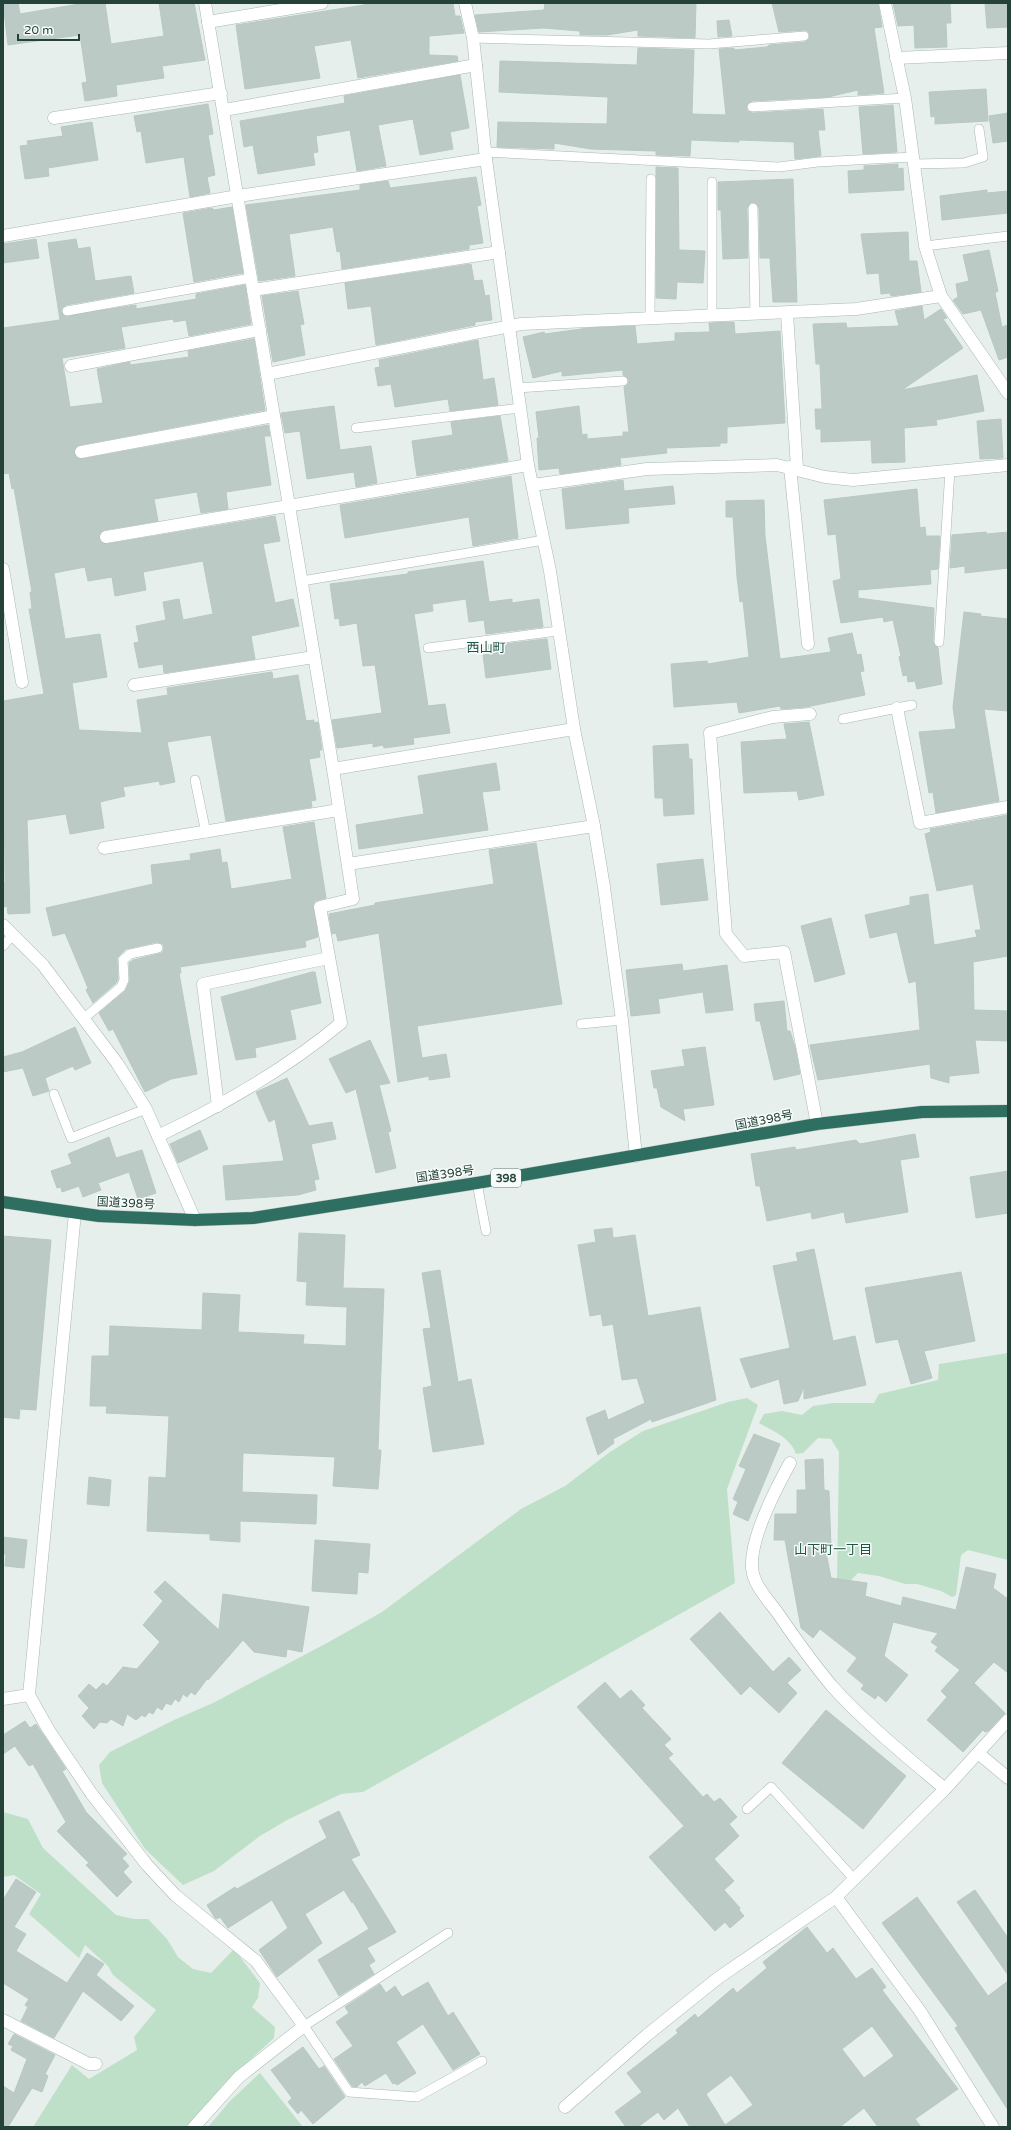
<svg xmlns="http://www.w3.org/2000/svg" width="1011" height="2130" viewBox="0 0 1011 2130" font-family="'Varela Round','Noto Sans JP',sans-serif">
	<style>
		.green { fill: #bfe0c8 }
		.building { fill: #bbcac4; stroke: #b8c9c2; fill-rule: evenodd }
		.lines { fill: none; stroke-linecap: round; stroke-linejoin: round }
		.lane-casing { stroke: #a8b8b2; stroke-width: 10 }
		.street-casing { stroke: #a8b8b2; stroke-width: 13 }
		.highway-casing { stroke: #c2cac8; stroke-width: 13 }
		.lane { stroke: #fff; stroke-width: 9 }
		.street { stroke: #fff; stroke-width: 12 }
		.highway { stroke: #2f6f62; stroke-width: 12 }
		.labels { text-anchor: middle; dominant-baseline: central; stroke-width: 3; stroke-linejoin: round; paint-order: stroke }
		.shield { fill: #f7fbf9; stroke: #637a73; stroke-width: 1 }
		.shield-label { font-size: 11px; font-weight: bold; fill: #24423a }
		.street-label { font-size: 12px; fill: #24423a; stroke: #f7fbf9 }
		.neighbourhood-label { font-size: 13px; fill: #1f5548; stroke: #f7fbf9 }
	</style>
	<rect width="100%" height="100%" fill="#e6efeb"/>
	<g class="green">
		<path d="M1008,1353V1560L968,1550L961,1555L956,1595L952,1597L941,1591L917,1584H905L879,1576L858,1573L849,1582L837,1581L839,1452L831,1439L818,1438L803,1453L796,1454C791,1438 773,1431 759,1423L764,1414L782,1411L802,1415L813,1406L833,1403H874L879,1394L938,1380L939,1364Z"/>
		<polygon points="747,1398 758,1405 727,1489 735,1583 363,1792 341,1794 287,1820 260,1836 214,1871 183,1885 145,1849 102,1783 99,1765 110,1752 174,1720 213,1703 327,1643 382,1612 521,1509 565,1486 610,1452 643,1431 728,1402"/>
		<polygon points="3,1812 28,1819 43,1848 116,1915 134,1919 148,1919 167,1939 178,1957 193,1969 211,1973 234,1949 260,1983 258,1998 252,2007 275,2027 274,2038 225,2083 186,2127 33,2127 72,2065 89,2079 137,2050 134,2037 156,2010 113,1975 108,1966 85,1945 79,1958 29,1914 41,1894 14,1875 3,1877"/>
		<polygon points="260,2073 303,2127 208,2127 230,2101"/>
	</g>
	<g class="building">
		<polygon points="3,3 18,3 20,14 85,3 105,3 111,44 164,36 159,3 194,3 205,60 162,66 164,78 116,85 117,96 85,101 82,83 87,82 80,35 8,45"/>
		<polygon points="364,3 453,3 455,16 460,16 464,33 429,36 429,55 457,56 458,61 358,78 351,40 314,46 320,78 245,89 236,25 364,5"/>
		<polygon points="545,3 696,3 695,38 638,36 638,30 607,35 580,35 580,31 544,28 479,32 475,15 544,10"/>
		<polygon points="772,3 878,3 882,27 874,28 884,93 858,95 858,90 828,97 752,101 747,105 747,111 752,113 823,109 825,130 818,130 821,156 795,159 794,142 739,140 739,142 691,140 690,156 656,155 656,151 591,149 554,143 554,149 497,147 498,122 607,124 608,97 499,92 500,61 637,65 638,48 694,50 692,114 726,115 719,49 734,48 734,50 767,47 769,45 805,42 810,38 809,33 806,30 779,32"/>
		<polygon points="893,3 950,3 951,23 946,23 947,47 915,48 914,25 898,26"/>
		<polygon points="985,3 1008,3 1008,27 987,28"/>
		<polygon points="729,20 732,36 718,37 717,21"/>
		<polygon points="460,75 469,128 450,132 453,149 420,155 413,119 378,125 386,166 357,171 350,130 316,136 318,152 313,153 315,165 258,174 253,145 244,147 240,121 345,103 344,96"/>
		<polygon points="986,89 988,121 935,124 935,116 931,117 929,92"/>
		<polygon points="208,104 213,134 208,135 215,175 207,177 210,193 190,197 184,157 146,163 141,131 137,132 134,116"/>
		<polygon points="893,105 897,152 863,154 859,107"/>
		<polygon points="1008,113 1008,141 993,143 989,116"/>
		<polygon points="92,122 98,160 48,168 49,176 25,179 20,146 28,145 27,141 63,136 61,127"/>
		<polygon points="898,164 898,169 903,168 904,190 849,193 848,171 864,170 864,166"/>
		<polygon points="656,167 678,168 679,250 705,251 703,283 677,282 676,299 656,298"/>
		<polygon points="476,177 481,205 477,206 483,243 469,245 469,249 342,269 340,251 337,252 333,227 289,234 295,276 259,281 246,205 360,190 360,185 388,181 390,188"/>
		<polygon points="793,179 797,302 773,302 770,258 760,258 759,208 756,203 750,203 747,208 748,258 723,259 721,210 718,210 718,182"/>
		<polygon points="987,190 987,193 1008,191 1008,213 942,220 940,196"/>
		<polygon points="232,207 243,273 194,282 183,213 212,208 214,210"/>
		<polygon points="908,232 909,261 917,261 921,292 891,296 890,293 881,294 879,273 867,274 861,234"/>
		<polygon points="36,239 39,258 3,263 3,244"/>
		<polygon points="76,239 78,249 90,247 95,281 131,276 134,293 66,305 61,309 65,316 136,305 136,309 196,299 196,294 245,285 251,324 189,336 186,320 174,322 173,319 121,327 125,348 62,358 70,407 103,403 97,369 130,362 130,365 189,357 188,351 254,339 265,410 80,445 74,450 76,457 82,459 268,425 270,436 264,436 271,485 226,492 228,509 201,513 197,492 154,499 158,521 104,530 99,535 100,541 107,544 275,516 280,541 263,544 275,603 293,599 299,626 251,636 255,659 164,673 163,664 139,668 134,643 139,642 136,626 166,620 163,602 179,599 183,620 213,614 203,561 143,572 146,590 115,596 112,577 88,581 85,567 54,573 65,639 100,634 107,677 72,683 79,730 142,733 137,700 168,695 167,688 272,672 273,679 298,675 306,721 314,720 314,723 318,722 322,750 319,750 320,757 309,759 316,800 311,801 312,807 226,821 211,735 167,742 175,782 160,785 159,781 123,787 125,796 100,802 104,828 70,834 66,814 27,820 30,913 8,914 7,906 3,907 3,883 5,883 3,701 44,694 29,609 32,609 30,592 32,592 14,488 12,489 9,473 3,474 3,328 60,320 48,243"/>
		<polygon points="989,250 998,291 995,293 1002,327 1008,325 1008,344 1006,345 1008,357 999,360 981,310 963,314 953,300 958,297 956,284 969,281 963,255"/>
		<polygon points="471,264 474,281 482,280 485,296 489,295 492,320 475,322 475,325 376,345 371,306 348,309 345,283"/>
		<polygon points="298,291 304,324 300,325 305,355 273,362 262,296"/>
		<polygon points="922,306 924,320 941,309 947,318 943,319 963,348 902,390 977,375 984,411 936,420 937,425 904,428 905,462 872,463 871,440 821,442 821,429 816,429 815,409 822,409 820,364 816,364 813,324 846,323 847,328 899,326 895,311"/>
		<polygon points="734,322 735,334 780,331 785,423 727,427 727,443 720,443 720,446 666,448 667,453 620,458 621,465 560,474 559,468 539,470 537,438 539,438 536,412 579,406 582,435 587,434 587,439 623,436 623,432 629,432 624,387 628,384 629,380 623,375 623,370 562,376 562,371 533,378 523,337 544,332 545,334 588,328 635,326 637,344 675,341 675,333 710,332 709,323"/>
		<polygon points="478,340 483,380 494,378 498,405 450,411 448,399 395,407 391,384 378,386 375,368 380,367 379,360"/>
		<polygon points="334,406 340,450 371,446 377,483 356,487 354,472 307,479 300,431 285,433 281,413"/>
		<polygon points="500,416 508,461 417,476 412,441 453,435 451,422"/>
		<polygon points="1001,419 1003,458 980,459 977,421"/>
		<polygon points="511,476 518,538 473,546 469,517 345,538 340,505"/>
		<polygon points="623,480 624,491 673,486 675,504 628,508 629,523 566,529 562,489"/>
		<polygon points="917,489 920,528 925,527 926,536 940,536 938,569 930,570 931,584 858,590 858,598 934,608 933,642 938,648 942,684 917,689 915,681 908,682 907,675 903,676 899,657 901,656 893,620 884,622 883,617 841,623 833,581 841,579 836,534 828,535 824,500"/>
		<polygon points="764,500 765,536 780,659 831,652 828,638 852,633 857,655 861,654 864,671 860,672 865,695 806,707 781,709 780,706 739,713 737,702 674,707 671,664 707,661 708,664 749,657 743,601 740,602 737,577 733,517 726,517 726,501"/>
		<polygon points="986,532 987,534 1008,532 1008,568 965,573 965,566 950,568 952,535"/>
		<polygon points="483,561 489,602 512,599 512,603 539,599 543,627 486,634 484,620 469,622 466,599 432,604 433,611 414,614 428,706 445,704 450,733 413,738 414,744 384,748 383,745 373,747 373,743 337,748 332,720 382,713 375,665 363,666 357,623 340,626 339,618 335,619 330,584 408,574 408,572"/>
		<polygon points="964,612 981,614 980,616 1008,619 1008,711 984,709 999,801 936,813 933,792 929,793 919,732 956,729 953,707"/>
		<polygon points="545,639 547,639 551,669 486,678 483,655 489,654 487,646"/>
		<polygon points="809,722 824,795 799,800 797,791 744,793 741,742 787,739 784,724"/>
		<polygon points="688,744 689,759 692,759 694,814 664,816 663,798 655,798 653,746"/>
		<polygon points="496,763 500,790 482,792 488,830 359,849 356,825 424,814 418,776"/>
		<polygon points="1008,815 1008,956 973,962 974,1010 1008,1011 1008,1041 975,1040 979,1073 949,1076 949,1083 931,1078 930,1064 818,1080 810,1045 920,1030 916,981 909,983 897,932 870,938 865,915 910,905 910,897 928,894 934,945 977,937 975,930 981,930 973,884 937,891 925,834 931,832 930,829"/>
		<polygon points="314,822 326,898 315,901 313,905 318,937 305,941 306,947 180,967 181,973 179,973 197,1074 171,1079 145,1092 113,1029 109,1031 99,1013 126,990 130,980 129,963 133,960 162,953 164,949 163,944 157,942 126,949 117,958 118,979 116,983 93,1003 86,990 88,988 65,933 53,936 46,908 153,884 151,865 191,860 190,854 220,849 222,863 227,862 231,889 292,879 283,827"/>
		<polygon points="536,843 562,1004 417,1026 422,1058 446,1054 450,1077 429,1080 429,1076 398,1082 379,933 338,941 336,933 332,934 329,914 375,905 375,903 494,884 489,850"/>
		<polygon points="703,859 708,900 661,905 657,864"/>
		<polygon points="831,918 845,974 815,982 801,926"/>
		<polygon points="682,964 683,971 727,965 733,1010 706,1013 703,992 658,999 660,1013 631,1016 626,970"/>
		<polygon points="312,972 315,972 321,1003 290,1010 296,1039 255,1048 256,1057 236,1060 221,997"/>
		<polygon points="784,1001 787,1031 790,1031 795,1047 800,1074 774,1080 760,1021 756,1021 754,1004"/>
		<polygon points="75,1027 91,1063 75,1070 73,1066 45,1078 49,1091 33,1096 23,1068 3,1072 3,1057 22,1052"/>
		<polygon points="370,1040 390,1083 379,1085 391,1131 388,1132 396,1168 376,1173 356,1089 346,1093 329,1059"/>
		<polygon points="705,1047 714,1105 683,1109 685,1121 661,1107 657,1088 654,1088 651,1071 685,1066 682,1050"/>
		<polygon points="287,1078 309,1126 332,1122 336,1139 311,1144 319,1179 314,1180 316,1190 298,1195 226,1200 223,1166 284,1161 275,1119 269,1122 256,1092"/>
		<polygon points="200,1130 208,1149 178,1163 170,1144"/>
		<polygon points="915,1134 919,1157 900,1160 908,1212 846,1223 844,1212 812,1219 811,1212 767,1221 760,1186 756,1186 751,1154 795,1147 796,1150 856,1140 860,1144"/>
		<polygon points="109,1137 116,1158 142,1150 156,1193 138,1199 129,1172 98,1183 101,1190 83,1197 79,1186 62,1192 61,1187 57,1188 51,1171 72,1164 68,1154"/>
		<polygon points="1008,1171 1008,1213 976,1218 970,1177"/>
		<polygon points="612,1228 613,1238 635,1235 648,1316 700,1307 716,1400 652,1422 651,1419 613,1439 614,1443 598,1455 586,1418 605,1410 608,1420 645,1403 637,1378 622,1380 613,1324 603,1326 601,1314 590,1316 578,1245 596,1242 594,1230"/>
		<polygon points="299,1233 345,1235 343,1288 384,1289 378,1450 381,1450 378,1489 333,1486 335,1457 243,1453 242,1492 317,1495 316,1524 240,1521 240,1542 210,1540 210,1534 147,1531 149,1477 166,1478 169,1416 106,1413 107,1406 90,1406 92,1356 109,1356 110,1326 202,1330 203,1293 240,1295 238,1332 304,1335 303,1344 346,1346 347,1307 306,1305 307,1282 297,1281"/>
		<polygon points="3,1236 51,1240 36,1410 20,1409 19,1419 3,1417"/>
		<polygon points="814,1249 833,1341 855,1336 866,1385 804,1399 804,1387 798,1401 784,1404 779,1379 751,1388 740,1359 790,1348 773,1266 798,1261 796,1253"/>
		<polygon points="440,1270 458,1382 471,1379 484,1444 433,1452 423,1388 432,1386 423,1329 431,1328 422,1273"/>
		<polygon points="961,1272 975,1341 924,1351 932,1378 911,1384 898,1339 876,1343 865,1288"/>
		<polygon points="754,1434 780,1444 748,1521 733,1514 738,1502 733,1499 746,1469 739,1466"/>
		<polygon points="823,1459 824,1490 829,1491 831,1547 825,1547 831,1578 867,1583 865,1596 901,1606 903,1597 956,1610 966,1567 996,1574 993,1588 1008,1599 1008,1673 994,1662 974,1683 1005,1713 988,1731 985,1732 983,1730 963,1752 927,1720 947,1697 941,1691 960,1670 935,1651 938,1647 931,1642 938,1633 893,1622 884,1656 908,1675 886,1702 878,1695 875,1699 861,1689 864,1685 847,1671 857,1658 820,1629 813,1638 801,1628 785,1540 774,1540 775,1514 797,1514 797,1490 806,1490 805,1460"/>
		<polygon points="89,1477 111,1480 109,1506 87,1504"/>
		<polygon points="3,1537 27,1540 24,1568 5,1566 6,1554 3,1554"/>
		<polygon points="315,1540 370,1544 368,1573 358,1572 357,1594 312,1591"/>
		<polygon points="165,1581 219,1630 223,1594 309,1607 302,1652 287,1649 286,1657 254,1652 243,1640 208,1680 207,1679 195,1695 191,1692 187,1697 183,1694 179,1702 175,1699 171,1705 166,1703 162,1710 157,1707 153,1714 149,1712 145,1717 142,1715 136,1720 127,1714 123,1726 111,1719 107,1723 100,1722 94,1729 82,1716 89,1708 78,1696 89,1684 96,1690 103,1683 107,1686 123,1667 137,1669 160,1642 143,1625 163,1601 154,1592"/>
		<polygon points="720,1612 773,1672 789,1657 801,1670 787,1683 797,1693 779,1713 750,1686 741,1695 690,1639"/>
		<polygon points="605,1682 620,1699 631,1690 645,1705 642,1708 671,1739 664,1745 673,1754 668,1758 703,1797 707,1794 714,1802 720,1798 737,1817 729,1824 739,1836 714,1859 734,1881 724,1890 740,1908 739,1910 744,1916 730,1928 725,1922 715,1931 649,1857 684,1826 577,1707"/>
		<polygon points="826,1710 906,1776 863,1829 782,1763"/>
		<polygon points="25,1721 30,1728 36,1724 66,1769 62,1771 86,1812 127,1854 122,1858 129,1866 123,1872 132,1882 117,1897 86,1865 89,1863 57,1831 66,1822 33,1764 29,1766 15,1746 3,1754 3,1735"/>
		<polygon points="339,1811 360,1855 351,1859 396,1932 367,1948 375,1961 369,1965 374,1974 339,1996 318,1960 369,1929 353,1902 352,1903 344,1890 305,1914 322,1943 277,1977 259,1950 288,1928 272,1900 228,1928 220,1917 217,1919 215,1918 207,1905 235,1887 237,1889 327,1838 319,1821"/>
		<polygon points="16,1879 36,1892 14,1927 26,1934 16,1951 67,1983 87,1953 104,1964 96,1975 134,2006 121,2021 83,1991 54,2038 21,2021 28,2007 25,2005 29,1999 3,1983 3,1900"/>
		<polygon points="975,1890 1008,1938 1008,1975 957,1902"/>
		<polygon points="917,1897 988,1996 1008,1981 1008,2110 955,2028 958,2026 882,1923"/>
		<path d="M807,1927L827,1953L833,1948L856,1979L872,1968L886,1987L882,1990L958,2089L915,2119L921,2127H878L864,2108L840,2127H690L678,2108L664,2120L658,2112L638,2127H626L615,2112L642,2092L627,2073L678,2033L676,2030L695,2014L698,2018L733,1988L737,1993L767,1968L763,1962ZM872,2026L894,2056L864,2078L842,2049ZM731,2075L753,2105L725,2125L706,2094Z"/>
		<polygon points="428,1982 448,2016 453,2012 480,2054 453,2070 423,2024 396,2042 416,2073 397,2085 395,2083 393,2084 386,2073 365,2086 362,2082 357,2087 352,2086 334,2059 353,2046 336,2022 349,2013 345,2007 380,1984 386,1993 395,1986 402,1997"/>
		<polygon points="14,2034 55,2055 45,2074 48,2076 42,2092 32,2088 8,2127 3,2127 3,2086 14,2093 27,2059 11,2050 13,2046 8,2044"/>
		<polygon points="303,2047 319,2069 324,2066 345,2097 313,2124 301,2110 298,2114 288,2102 292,2098 271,2070"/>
	</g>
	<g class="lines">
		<g class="lane-casing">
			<g id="lane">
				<polyline points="473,38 709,44 804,36"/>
				<polyline points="752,107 905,98"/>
				<polyline points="485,152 779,167 818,162 913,157"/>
				<polyline points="914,164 964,163 983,157 979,129"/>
				<polyline points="712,182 712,315"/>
				<polyline points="753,208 755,314"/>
				<polyline points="925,246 1008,236"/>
				<polyline points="67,311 251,278"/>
				<polyline points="650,318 651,179"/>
				<polyline points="517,388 623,381"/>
				<polyline points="356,428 520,408"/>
				<polyline points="302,581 544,540"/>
				<polyline points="939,642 950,470"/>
				<polyline points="428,648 558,631"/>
				<polyline points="843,719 912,705"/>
				<polyline points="195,780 206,833"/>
				<polyline points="3,946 13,935"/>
				<polyline points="83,1019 121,987 124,980 123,960 130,954 158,948"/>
				<polyline points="581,1024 622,1020"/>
				<polyline points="54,1094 71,1138 146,1109"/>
				<polyline points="477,1183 486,1231"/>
				<polyline points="747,1809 771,1787 854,1879"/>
				<polyline points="448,1933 304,2026 349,2092 417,2097 482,2061"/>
			</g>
		</g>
		<g class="street-casing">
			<g id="street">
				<polyline points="205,3 333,769 574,729"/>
				<polyline points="465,3 473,38 486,159 528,465 550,571 574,729 594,826 604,887 622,1020 636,1156"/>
				<polyline points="885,3 905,98 925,246 941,296 1008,393"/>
				<polyline points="208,22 322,3"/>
				<polyline points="896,58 1008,53"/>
				<polyline points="224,110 476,65"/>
				<polyline points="54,118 221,93"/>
				<polyline points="3,236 238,196 486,159"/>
				<polyline points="253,290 499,252"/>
				<polyline points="787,313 797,468"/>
				<polyline points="71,366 260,330"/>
				<polyline points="267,374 521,324 856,309 941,296"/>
				<polyline points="81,452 274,416"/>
				<polyline points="790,467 808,644"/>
				<polyline points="533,485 647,469 777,465 825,477 853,480 1008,465"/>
				<polyline points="106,537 528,465"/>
				<polyline points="3,569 22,682"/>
				<polyline points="134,685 314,657"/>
				<polyline points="897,708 920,823 1008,807"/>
				<polyline points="810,714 773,717 710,733 726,934 744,956 784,952 817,1124"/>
				<polyline points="104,848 339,810"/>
				<polyline points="348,864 594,826"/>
				<polyline points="3,925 43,965 117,1063 146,1109 195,1220"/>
				<polyline points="218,1106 203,984 329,958"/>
				<path d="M158,1136C223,1105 286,1069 341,1023L320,907L353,899L333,769"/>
				<polyline points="75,1213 29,1695 48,1729 91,1793 147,1865 175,1895 256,1961 304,2026 239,2077 194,2127"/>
				<path d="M790,1463C775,1490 750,1538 752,1568C753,1584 768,1600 777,1612C794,1637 812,1662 831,1685C864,1722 907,1757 945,1789"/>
				<polyline points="3,1699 29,1695"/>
				<polyline points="978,1753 1008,1778"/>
				<polyline points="836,1897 920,2011 993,2127"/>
				<polyline points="3,2020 89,2064 96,2064"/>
				<polyline points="565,2107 647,2035 718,1978 836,1897 945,1789 1008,1720"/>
			</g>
		</g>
		<g class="highway-casing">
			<polyline id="highway" points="3,1202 99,1216 195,1220 253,1218 477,1183 817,1124 922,1112 1008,1111"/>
		</g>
		<use href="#lane" class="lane"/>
		<use href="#street" class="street"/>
		<use href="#highway" class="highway"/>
	</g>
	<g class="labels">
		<rect class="shield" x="491" y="1169" width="30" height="18" rx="3"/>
		<g class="shield-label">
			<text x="506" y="1178">398</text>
		</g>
		<g class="street-label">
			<text transform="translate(764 1120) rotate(-11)">国道398号</text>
			<text transform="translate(445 1174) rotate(-8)">国道398号</text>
			<text transform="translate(126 1203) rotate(3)">国道398号</text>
		</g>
		<g class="neighbourhood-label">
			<text x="486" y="648">西山町</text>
			<text x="833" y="1550">山下町一丁目</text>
		</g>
	</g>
	<rect width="1011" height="2130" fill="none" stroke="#24423a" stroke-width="8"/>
	<path d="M18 34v6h61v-6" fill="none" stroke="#24423a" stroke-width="2"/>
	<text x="24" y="34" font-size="12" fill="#24423a" stroke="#f7fbf9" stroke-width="3" paint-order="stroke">20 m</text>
</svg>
